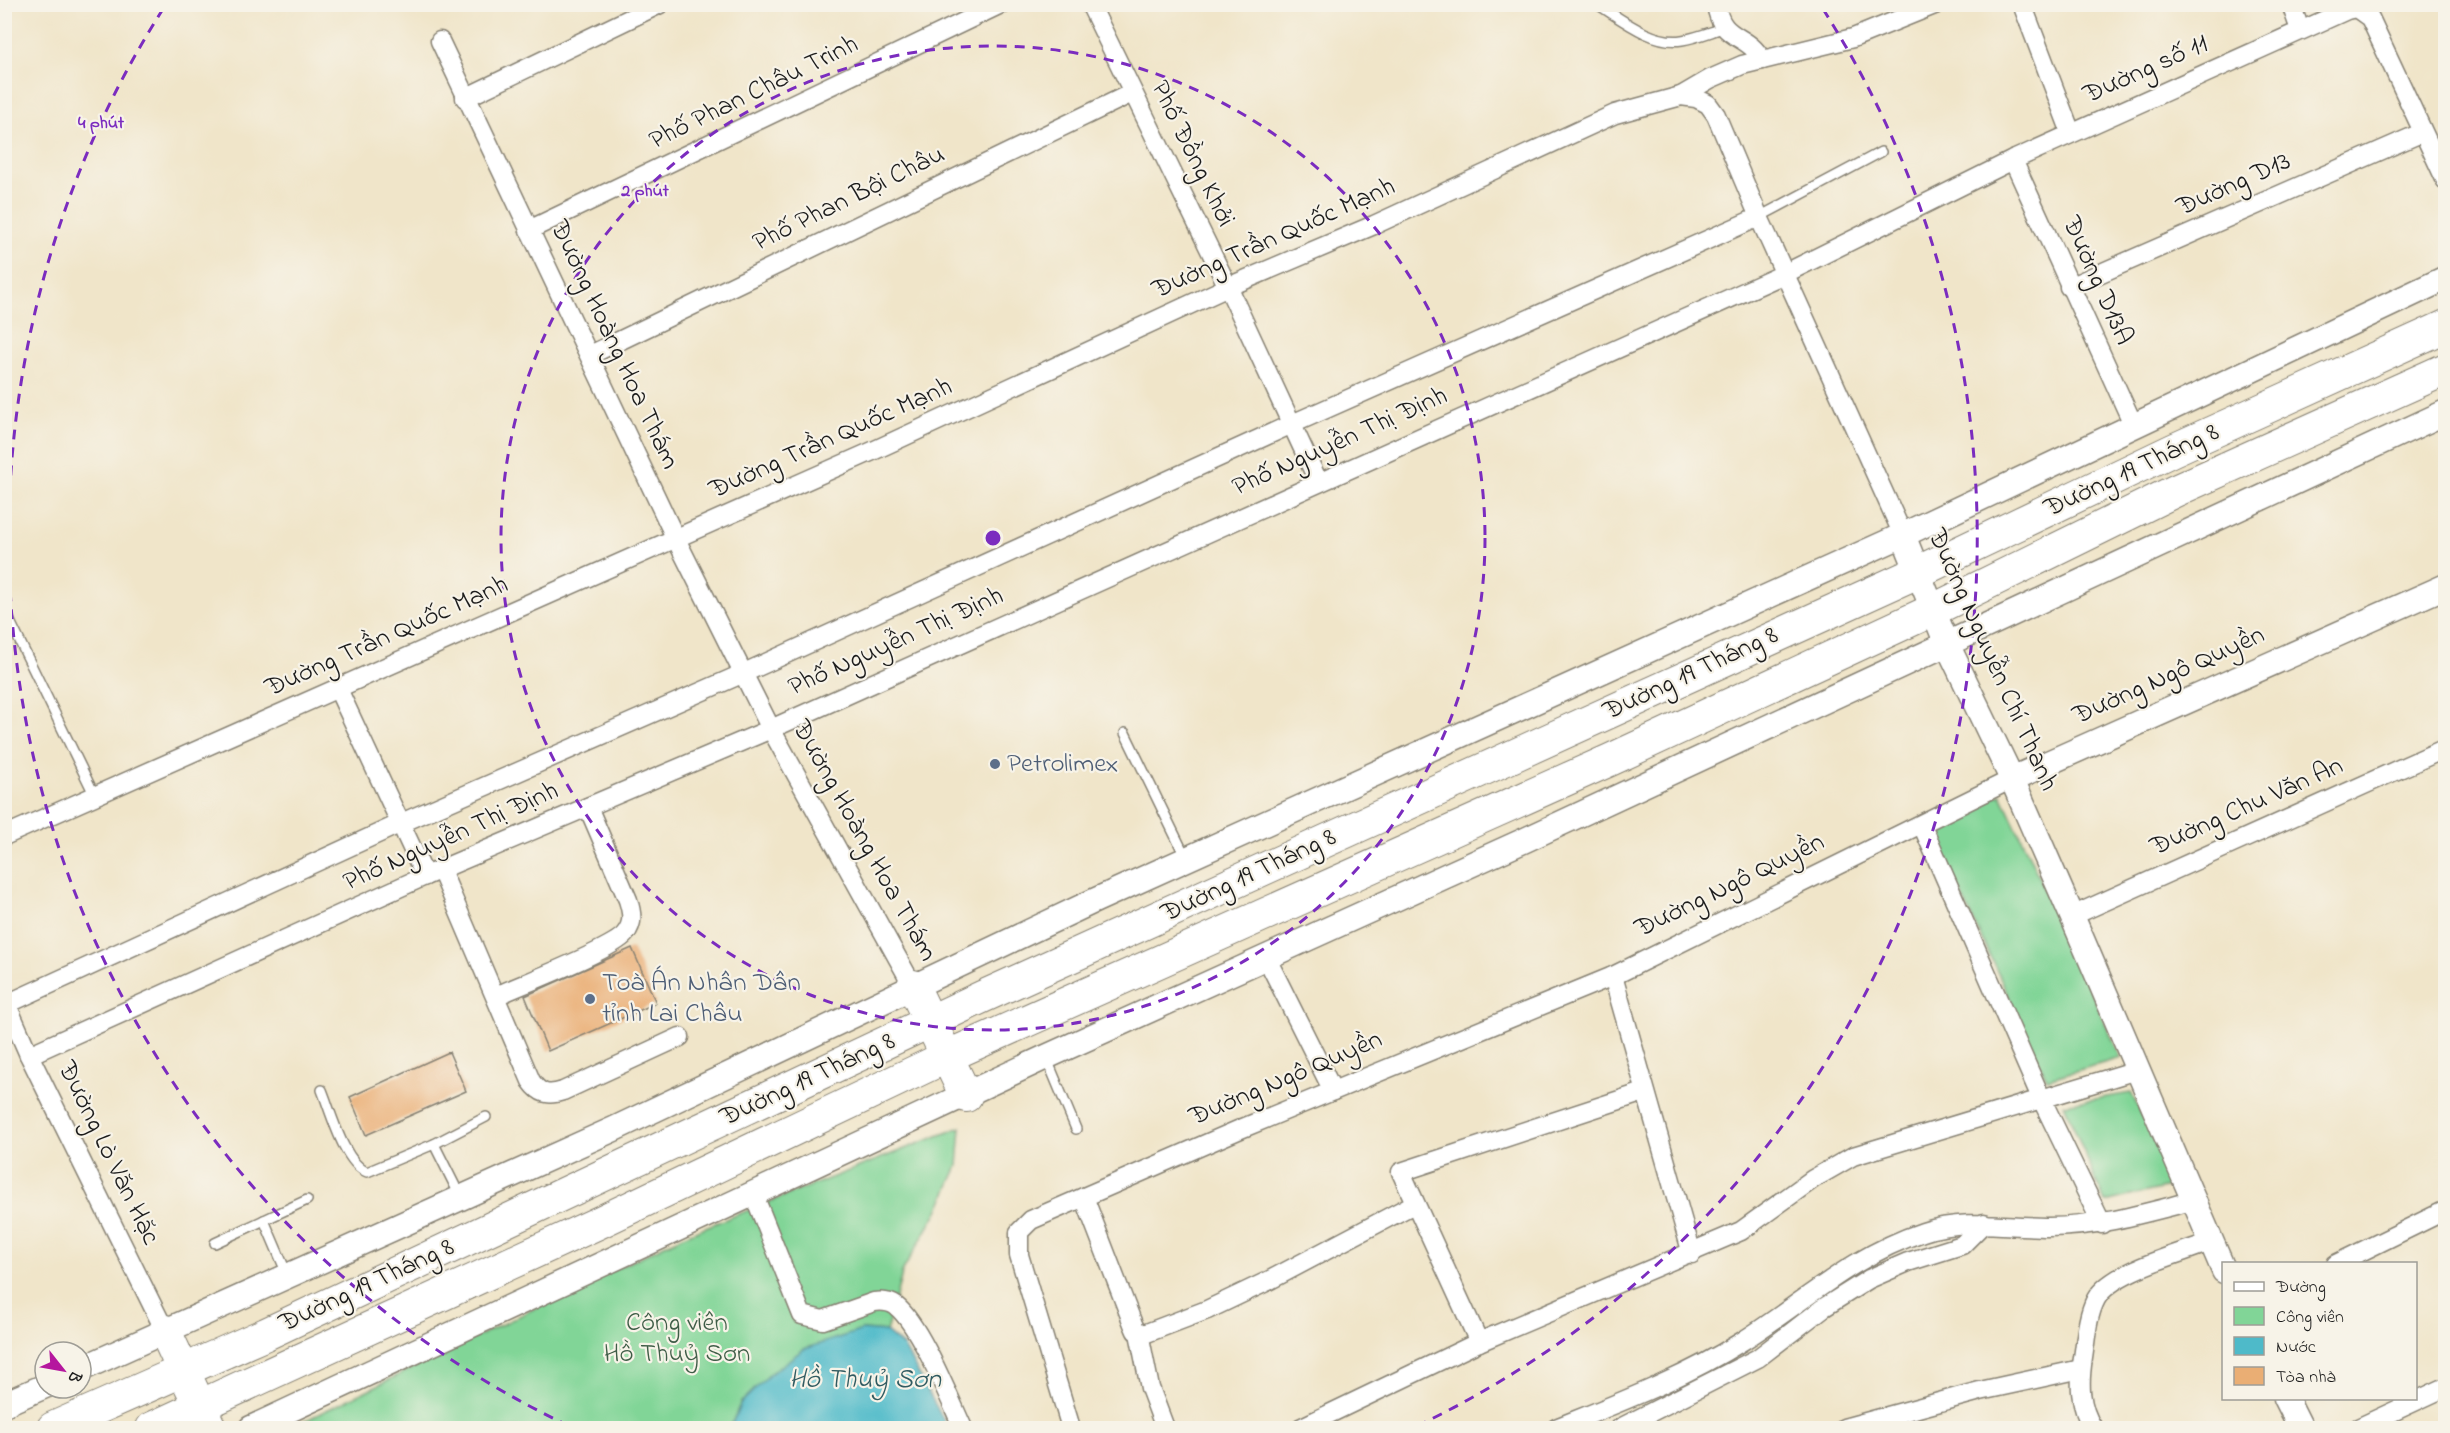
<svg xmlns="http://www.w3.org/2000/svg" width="2450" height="1433" viewBox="0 0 2450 1433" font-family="'Indie Flower',sans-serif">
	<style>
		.green { fill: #81d597; stroke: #4e785a; stroke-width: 1.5 }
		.water { fill: #4ebac9; stroke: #356b72; stroke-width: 1.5 }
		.building { fill: #eaae74 }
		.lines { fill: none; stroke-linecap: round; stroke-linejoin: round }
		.service-casing { stroke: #868072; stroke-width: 12 }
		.minor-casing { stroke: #868072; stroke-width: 21 }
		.tertiary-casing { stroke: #868072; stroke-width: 27 }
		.trunk-casing { stroke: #868072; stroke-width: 34 }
		.service { stroke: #fff; stroke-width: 9 }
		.minor { stroke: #fff; stroke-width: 18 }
		.tertiary { stroke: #fff; stroke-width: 24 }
		.trunk { stroke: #fff; stroke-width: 32 }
		.ring { fill: none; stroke: #7b2cbf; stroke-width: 3; stroke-dasharray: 10 8 }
		.service-dot { fill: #5c6f8a; stroke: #f7f3e8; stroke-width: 2 }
		.labels { text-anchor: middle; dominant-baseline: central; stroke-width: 4.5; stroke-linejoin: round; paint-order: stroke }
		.street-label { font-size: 27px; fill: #1c1c1c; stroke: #f7f3e8 }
		.service-label { font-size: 27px; fill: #4e5e75; stroke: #f7f3e8; text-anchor: start }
		.park-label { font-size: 27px; fill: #3f5d47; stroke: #f7f3e8 }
		.water-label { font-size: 28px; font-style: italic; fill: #305b61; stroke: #f7f3e8 }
		.centre { fill: #7b2cbf; stroke: #f7f3e8; stroke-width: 3 }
		.ring-label { font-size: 18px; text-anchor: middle; font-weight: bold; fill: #7b2cbf; stroke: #f7f3e8; stroke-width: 4.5; stroke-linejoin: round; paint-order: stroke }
	</style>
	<rect width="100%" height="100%" fill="#f7f3e8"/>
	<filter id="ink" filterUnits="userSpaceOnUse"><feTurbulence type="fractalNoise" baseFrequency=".0167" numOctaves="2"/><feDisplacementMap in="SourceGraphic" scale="12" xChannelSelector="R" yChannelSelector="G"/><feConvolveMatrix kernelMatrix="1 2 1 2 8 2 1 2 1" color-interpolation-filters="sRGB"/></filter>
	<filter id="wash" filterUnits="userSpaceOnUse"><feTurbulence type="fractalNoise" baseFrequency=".008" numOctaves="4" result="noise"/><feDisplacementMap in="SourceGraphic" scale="24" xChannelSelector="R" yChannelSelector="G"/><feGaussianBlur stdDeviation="1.35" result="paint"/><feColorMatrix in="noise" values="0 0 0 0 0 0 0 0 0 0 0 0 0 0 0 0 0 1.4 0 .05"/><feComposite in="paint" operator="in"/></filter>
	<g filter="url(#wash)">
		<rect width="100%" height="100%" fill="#f0e5c9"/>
		<g class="green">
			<polygon points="2001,794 2121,1058 2047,1079 1930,827"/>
			<polygon points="2131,1093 2176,1185 2105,1202 2064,1104"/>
			<polygon points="961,1127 958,1166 938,1211 903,1270 886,1332 862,1330 741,1402 730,1428 290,1428 685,1235"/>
		</g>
		<polygon class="water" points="862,1330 886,1332 904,1347 948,1428 730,1428 741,1403 770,1374 804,1349"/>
		<g id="blocks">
			<g class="building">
				<polygon points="632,948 656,1003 548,1051 525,996"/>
				<polygon points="449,1052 466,1091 366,1135 350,1097"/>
			</g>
		</g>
	</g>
	<g filter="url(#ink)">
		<use href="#blocks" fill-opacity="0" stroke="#868072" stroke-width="1.5"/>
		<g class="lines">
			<g class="service-casing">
				<g id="service">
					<path d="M1597,4C1621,19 1653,45 1682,40C1696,38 1710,32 1723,28"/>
					<polyline points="1759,217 1881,152"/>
					<polyline points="4,609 94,794"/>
					<polyline points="1125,733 1186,858"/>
					<polyline points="1046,1057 1076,1129"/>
					<path d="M322,1090C331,1112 344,1163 367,1172L434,1144L486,1117"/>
					<polyline points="434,1144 461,1198"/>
					<polyline points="264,1220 287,1274"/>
					<polyline points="215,1243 307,1200"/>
				</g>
			</g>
			<g class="minor-casing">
				<g id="minor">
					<polyline points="1090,4 1228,287 1318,481"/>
					<path d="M1716,4C1721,42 1747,32 1762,60"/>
					<polyline points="2022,4 2071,133"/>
					<polyline points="2291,4 2300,30"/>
					<polyline points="440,41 675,537 771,729 913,986"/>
					<polyline points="1681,96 1710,79 1742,65 1853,38 1937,4"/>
					<polyline points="465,98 660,4"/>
					<polyline points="2013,160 2133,424"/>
					<polyline points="529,230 1001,4"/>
					<polyline points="2069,287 2421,133"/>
					<polyline points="590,355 1132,93"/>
					<polyline points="338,689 425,876"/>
					<polyline points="1922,825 2042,1100 2102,1224"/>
					<polyline points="4,836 875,450 1228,287 1374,225 1615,114 1681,96 1696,98 1708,104 1716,115 1759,217 1903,535"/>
					<path d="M441,870L531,1081C540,1094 548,1096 563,1091L680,1037"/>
					<polyline points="2072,916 2446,748"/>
					<polyline points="1266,957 1333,1091"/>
					<polyline points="1613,976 1692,1254"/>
					<path d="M496,996C520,985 612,950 625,934C634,923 632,913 628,900L588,807"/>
					<polyline points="4,998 29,1055 165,1331"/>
					<polyline points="7,1004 399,824 744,673 1292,424 1759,217"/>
					<polyline points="29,1055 425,876 771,729 1784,274 2013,160 2347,10 2356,8 2370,18 2446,181"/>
					<path d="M754,1195L802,1315L823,1320L874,1302C882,1301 889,1301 896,1306C920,1325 949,1398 963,1428"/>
					<polyline points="1084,1197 1133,1324 1136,1331 1144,1334 1207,1310 1268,1281 1414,1204"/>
					<polyline points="2336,1264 2446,1210"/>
					<polyline points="1139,1333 1150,1388 1165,1428"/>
					<polyline points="1479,1342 1401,1172 1644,1092"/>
					<polyline points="1071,1428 1019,1255 1019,1232 1031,1220 1238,1130 1613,976 2012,779"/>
					<polyline points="1300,1428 1479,1342 1741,1231 1813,1179 1853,1156 2137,1070"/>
					<path d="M1556,1428C1618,1403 1684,1378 1741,1342C1803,1303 1851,1256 1923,1232C1965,1218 2006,1227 2049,1227C2099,1227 2144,1213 2192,1201"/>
					<polyline points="1620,1428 1758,1358 1823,1308 1869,1279 1908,1262 1962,1245 1984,1223"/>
					<polyline points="1844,1428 1980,1391 2081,1369"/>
					<path d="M2093,1428C2079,1406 2079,1383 2083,1358C2086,1339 2087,1316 2096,1299C2111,1271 2180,1254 2210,1242"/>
					<polyline points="2358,1428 2446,1387"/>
				</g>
			</g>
			<g class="tertiary-casing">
				<g id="tertiary">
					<polyline points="1903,535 1946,642 2012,779 2072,916 2224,1271"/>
					<polyline points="2012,779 2446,586"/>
					<polyline points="81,1369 614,1129 1096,900 1903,535 2446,278"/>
					<polyline points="2286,1398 2301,1428"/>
					<polyline points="4,1404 45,1386"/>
					<polyline points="251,1428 1046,1057 1523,841 2446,412"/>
				</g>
			</g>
			<g class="trunk-casing">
				<g id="trunk">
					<polyline points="913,986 966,1096"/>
					<polyline points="165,1331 210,1428"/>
					<polyline points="53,1428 266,1334 982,997 1918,572 2173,450 2446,326"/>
					<polyline points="152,1428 598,1223 948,1056 1610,760 1933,610 2175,491 2446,369"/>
				</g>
			</g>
			<use href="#service" class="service"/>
			<use href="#minor" class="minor"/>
			<use href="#tertiary" class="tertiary"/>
			<use href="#trunk" class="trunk"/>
		</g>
	</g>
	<g class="ring">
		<circle cx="993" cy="538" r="492"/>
		<path d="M569 1426A984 984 0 0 1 163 9M1823 9A984 984 0 0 1 1417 1426"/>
	</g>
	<g class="service-dot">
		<circle cx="995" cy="764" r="6"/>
		<circle cx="590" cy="999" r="6"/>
	</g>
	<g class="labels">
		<g class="street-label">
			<text transform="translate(2146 70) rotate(-24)">Đường số 11</text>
			<text transform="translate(754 93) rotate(-26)">Phố Phan Châu Trinh</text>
			<text transform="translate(1192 154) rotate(64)">Phố Đồng Khởi</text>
			<text transform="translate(2234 185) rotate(-24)">Đường D13</text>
			<text transform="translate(849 199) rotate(-26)">Phố Phan Bội Châu</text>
			<text transform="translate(1274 239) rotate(-24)">Đường Trần Quốc Mạnh</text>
			<text transform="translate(2097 281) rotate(66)">Đường D13A</text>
			<text transform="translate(614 345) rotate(65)">Đường Hoàng Hoa Thám</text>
			<text transform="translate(831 439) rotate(-24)">Đường Trần Quốc Mạnh</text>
			<text transform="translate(1340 442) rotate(-24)">Phố Nguyễn Thị Định</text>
			<text transform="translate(2132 471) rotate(-25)">Đường 19 Tháng 8</text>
			<text transform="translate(387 637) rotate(-24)">Đường Trần Quốc Mạnh</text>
			<text transform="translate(896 642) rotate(-24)">Phố Nguyễn Thị Định</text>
			<text transform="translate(1992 660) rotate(66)">Đường Nguyễn Chí Thanh</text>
			<text transform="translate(1691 674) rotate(-25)">Đường 19 Tháng 8</text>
			<text transform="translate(2169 676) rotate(-24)">Đường Ngô Quyền</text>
			<text transform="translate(2247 807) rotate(-24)">Đường Chu Văn An</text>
			<text transform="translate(451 837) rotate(-24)">Phố Nguyễn Thị Định</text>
			<text transform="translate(864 841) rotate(61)">Đường Hoàng Hoa Thám</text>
			<text transform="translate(1249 876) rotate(-25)">Đường 19 Tháng 8</text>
			<text transform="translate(1730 886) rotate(-26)">Đường Ngô Quyền</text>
			<text transform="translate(1286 1079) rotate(-23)">Đường Ngô Quyền</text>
			<text transform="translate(808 1080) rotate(-25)">Đường 19 Tháng 8</text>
			<text transform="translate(108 1153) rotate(64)">Đường Lò Văn Hặc</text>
			<text transform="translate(367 1286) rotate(-25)">Đường 19 Tháng 8</text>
		</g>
		<g class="service-label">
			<text x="1007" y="764">Petrolimex</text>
			<text x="602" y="983">Toà Án Nhân Dân<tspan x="602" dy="31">tỉnh Lai Châu</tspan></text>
		</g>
		<g class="park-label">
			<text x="677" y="1323">Công viên<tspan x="677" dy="31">Hồ Thuỷ Sơn</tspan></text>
		</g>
		<g class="water-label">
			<text x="865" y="1380">Hồ Thuỷ Sơn</text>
		</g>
	</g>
	<circle cx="993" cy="538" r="9" class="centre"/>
	<g class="ring-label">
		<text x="101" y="128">4 phút</text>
		<text x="645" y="196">2 phút</text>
	</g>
	<rect width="2450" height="1433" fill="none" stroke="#f7f3e8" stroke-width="24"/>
	<rect x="2222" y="1262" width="195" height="138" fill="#f7f3e8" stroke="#9f9d96" stroke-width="1.5"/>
	<rect x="2234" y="1282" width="30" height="9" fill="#ffffff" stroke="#9f9d96" stroke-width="1.5"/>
	<text x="2276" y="1292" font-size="18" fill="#1c1c1c">Đường</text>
	<rect x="2234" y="1307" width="30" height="18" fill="#81d597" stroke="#9f9d96" stroke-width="1.5"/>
	<text x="2276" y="1322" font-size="18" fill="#1c1c1c">Công viên</text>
	<rect x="2234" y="1337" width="30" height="18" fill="#4ebac9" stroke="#9f9d96" stroke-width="1.5"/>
	<text x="2276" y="1352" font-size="18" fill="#1c1c1c">Nước</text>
	<rect x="2234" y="1367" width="30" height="18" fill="#eaae74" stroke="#9f9d96" stroke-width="1.5"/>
	<text x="2276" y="1382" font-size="18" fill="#1c1c1c">Tòa nhà</text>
	<g transform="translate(63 1370) rotate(121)"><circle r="28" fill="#f7f3e8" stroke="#9f9d96" stroke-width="1.5"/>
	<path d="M0-4.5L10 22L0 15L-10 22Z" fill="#b5179e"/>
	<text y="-9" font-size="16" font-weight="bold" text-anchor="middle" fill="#1c1c1c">B</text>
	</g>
</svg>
